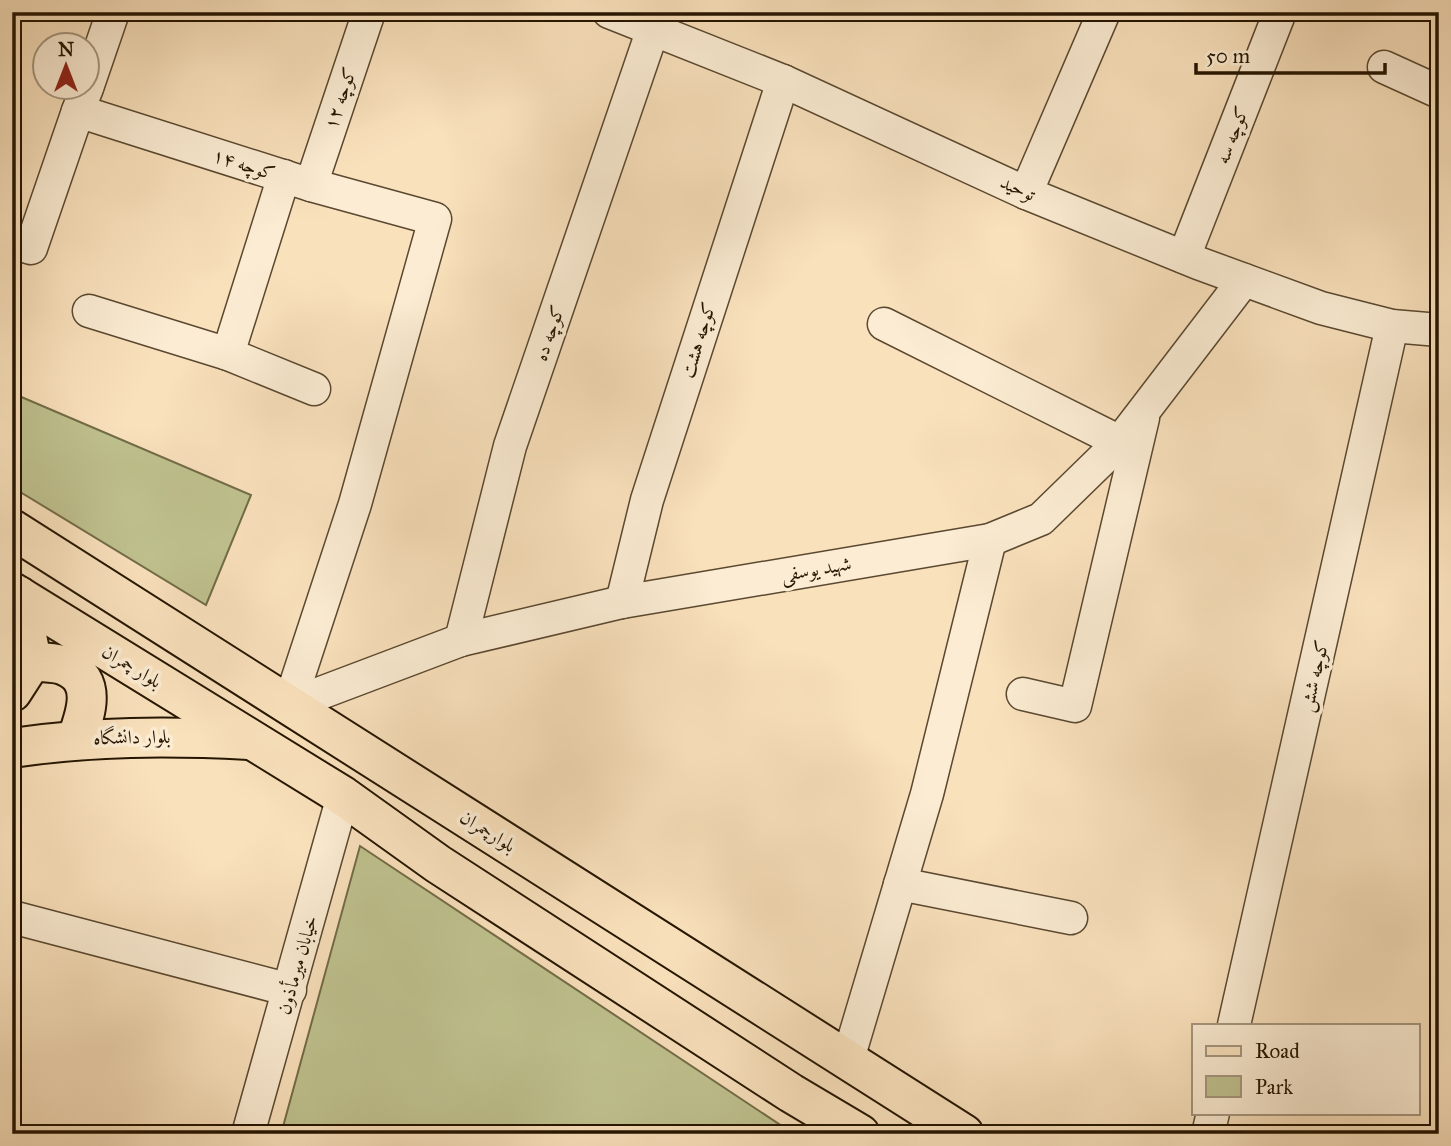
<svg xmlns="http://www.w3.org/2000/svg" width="1451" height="1146" viewBox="0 0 1451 1146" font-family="'IM FELL Great Primer',Amiri,serif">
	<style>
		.green { fill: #bfc28f; stroke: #726c48; stroke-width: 2 }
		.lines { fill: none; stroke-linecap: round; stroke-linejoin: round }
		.minor-casing { stroke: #5a4830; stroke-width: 35 }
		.major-casing { stroke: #251501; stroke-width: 42 }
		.minor { stroke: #fbecd3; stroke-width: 32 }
		.major { stroke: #f9e1bc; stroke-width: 38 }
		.labels { text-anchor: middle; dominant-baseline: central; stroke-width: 7; stroke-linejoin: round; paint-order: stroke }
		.street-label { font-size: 19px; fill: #251501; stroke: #fbecd3 }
	</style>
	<rect width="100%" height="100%" fill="#f9e1bc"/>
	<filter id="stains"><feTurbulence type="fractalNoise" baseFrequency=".00286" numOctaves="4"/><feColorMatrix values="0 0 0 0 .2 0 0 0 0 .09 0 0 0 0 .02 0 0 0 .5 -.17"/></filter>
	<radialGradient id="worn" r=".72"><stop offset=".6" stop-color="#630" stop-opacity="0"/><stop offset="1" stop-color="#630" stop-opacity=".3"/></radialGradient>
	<g class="green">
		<polygon points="12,393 251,495 206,605 12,487"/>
		<polygon points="360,846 794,1134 281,1134"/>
	</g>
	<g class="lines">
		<g class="minor-casing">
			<g id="minor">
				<polyline points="609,12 783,81 1026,193 1198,263 1321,308 1392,326 1439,330"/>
				<polyline points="1384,67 1439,92"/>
				<polyline points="88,85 113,12"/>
				<polyline points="87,88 78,111 311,185 435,219 355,504 289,705"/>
				<polyline points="311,185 369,12"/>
				<polyline points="1026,193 1104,12"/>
				<polyline points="12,242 31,248 78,111"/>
				<polyline points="1184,257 1280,12"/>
				<polyline points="89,311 228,354 314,389"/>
				<polyline points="884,324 1120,442"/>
				<polyline points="228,354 284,176"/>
				<polyline points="622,602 647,500 783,81"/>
				<polyline points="461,640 510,446 653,29"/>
				<polyline points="1023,694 1075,706 1143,418"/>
				<polyline points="289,705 461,640 622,602 990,540 1041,519 1120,442 1244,280"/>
				<polyline points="900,884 1071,918"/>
				<polyline points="12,917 290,990"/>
				<polyline points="1234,1025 1392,326"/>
				<polyline points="848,1059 927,794 990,540"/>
				<polyline points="248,1134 343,796"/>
				<polyline points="1208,1134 1213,1113"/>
			</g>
		</g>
		<g class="major-casing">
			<g id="major">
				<polyline points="12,529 964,1134"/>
				<polyline points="12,592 343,796 438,864 791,1093 860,1134"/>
				<path d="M32,661C42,663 56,662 65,666C98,680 86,713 77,738"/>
				<polyline points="12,692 32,661 19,596"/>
				<path d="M12,748C92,736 169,736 249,740"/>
			</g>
		</g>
		<use href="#minor" class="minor"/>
		<use href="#major" class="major"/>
	</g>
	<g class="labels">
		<g class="street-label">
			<text transform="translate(340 98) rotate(-71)">کوچه ۱۲</text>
			<text transform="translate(1232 135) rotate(-69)">کوچه سه</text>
			<text transform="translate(244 164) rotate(18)">کوچه ۱۴</text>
			<text transform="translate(1018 188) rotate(24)">توحید</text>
			<text transform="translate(549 333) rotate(-71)">کوچه ده</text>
			<text transform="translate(698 340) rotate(-73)">کوچه هشت</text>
			<text transform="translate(816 569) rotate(-10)">شهید یوسفی</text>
			<text transform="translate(132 666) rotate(31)">بلوار چمران</text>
			<text transform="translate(1314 676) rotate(-77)">کوچه شش</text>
			<text transform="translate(132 737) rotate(-1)">بلوار دانشگاه</text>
			<text transform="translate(488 831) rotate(32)">بلوارچمران</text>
			<text transform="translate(297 965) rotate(-74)">خیابان میرمأذون</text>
		</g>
	</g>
	<rect width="1451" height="1146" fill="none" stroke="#f9e1bc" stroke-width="42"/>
	<rect x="14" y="14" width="1423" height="1118" fill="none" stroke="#251501" stroke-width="3.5"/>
	<rect x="21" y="21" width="1409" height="1104" fill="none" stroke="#251501" stroke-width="2"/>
	<rect x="1192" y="1024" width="228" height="91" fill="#fbecd3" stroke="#a5967f" stroke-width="2"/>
	<rect x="1206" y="1046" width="35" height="10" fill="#f9e1bc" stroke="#a5967f" stroke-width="2"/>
	<text x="1255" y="1058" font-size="21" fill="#251501">Road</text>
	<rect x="1206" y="1076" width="35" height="21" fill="#bfc28f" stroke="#a5967f" stroke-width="2"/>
	<text x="1255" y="1094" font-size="21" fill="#251501">Park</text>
	<g transform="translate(66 66)"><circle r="33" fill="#fbecd3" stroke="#a5967f" stroke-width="2"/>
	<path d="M0-5L12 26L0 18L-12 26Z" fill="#8f2418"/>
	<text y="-10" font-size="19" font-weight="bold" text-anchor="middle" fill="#251501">N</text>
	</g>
	<path d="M1196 63v10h189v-10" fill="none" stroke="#251501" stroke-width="3.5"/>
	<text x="1206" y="63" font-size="21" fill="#251501" stroke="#fbecd3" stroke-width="5" paint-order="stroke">50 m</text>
	<rect width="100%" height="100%" filter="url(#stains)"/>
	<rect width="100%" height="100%" fill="url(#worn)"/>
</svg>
